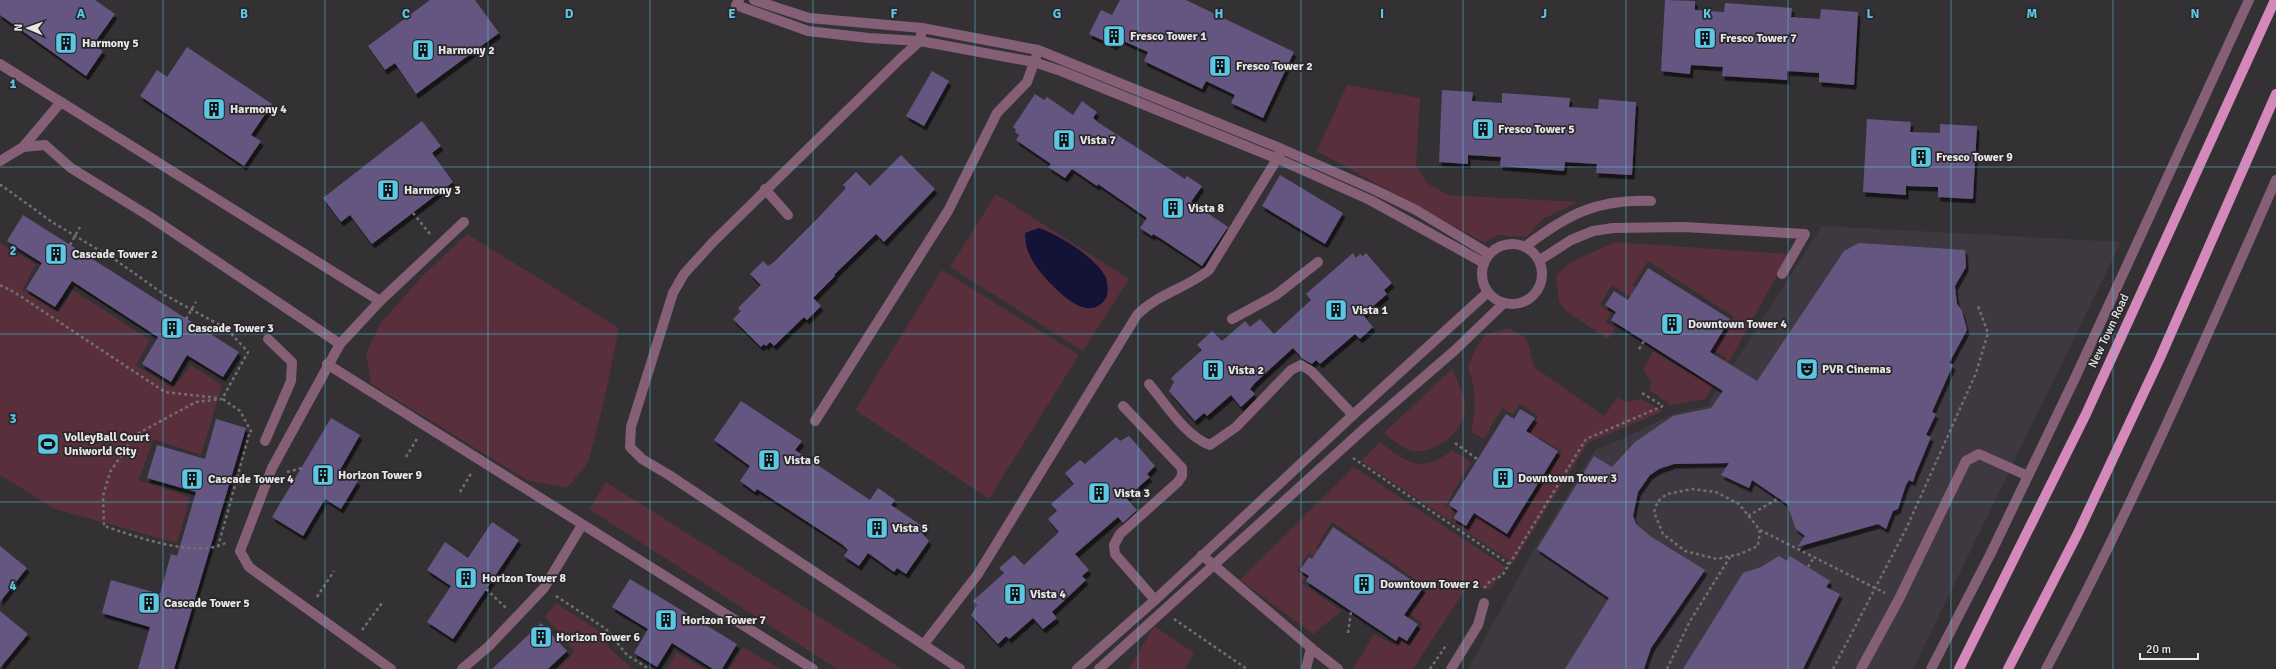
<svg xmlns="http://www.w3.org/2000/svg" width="2276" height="669" viewBox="0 0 2276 669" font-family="Signika,sans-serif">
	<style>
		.built { fill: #3e3940 }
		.green { fill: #582f3b }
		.water { fill: #131237 }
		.building { fill: #655681; filter: url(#shadow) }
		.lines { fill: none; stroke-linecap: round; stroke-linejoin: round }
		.path { stroke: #706f71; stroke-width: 2.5; stroke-dasharray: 3 3; stroke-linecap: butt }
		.minor { stroke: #845f76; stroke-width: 10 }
		.major { stroke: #d489ba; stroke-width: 10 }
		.grid { fill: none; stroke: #5ac8e5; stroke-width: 1; stroke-opacity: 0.55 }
		.labels { text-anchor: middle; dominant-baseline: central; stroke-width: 3.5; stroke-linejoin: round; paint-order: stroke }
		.poi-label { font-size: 12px; font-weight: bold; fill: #e8e7e8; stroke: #29272a; text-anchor: start }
		.street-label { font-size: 12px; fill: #e8e7e8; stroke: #29272a }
		.grid-label { font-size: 13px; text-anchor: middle; font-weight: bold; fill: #5ac8e5; stroke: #29272a; stroke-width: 3.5; stroke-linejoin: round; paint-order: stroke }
	</style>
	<defs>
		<filter id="shadow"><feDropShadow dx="2.5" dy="4.5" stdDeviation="0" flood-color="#0009"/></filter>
	</defs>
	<rect width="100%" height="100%" fill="#333134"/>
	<polygon class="built" points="1822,226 2121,242 1913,669 1468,669 1533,551 1595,450 1622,439 1673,414 1707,406"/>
	<g class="green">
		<polygon points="1347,85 1420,98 1416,166 1427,183 1448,195 1578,202 1543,219 1527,237 1497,235 1485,243 1317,151"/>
		<polygon points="996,194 1129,279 1083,351 950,267"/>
		<polygon points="467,234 619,328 605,397 588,463 567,488 527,480 371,384 366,353 380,324 423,275"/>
		<polygon points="1615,242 1789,254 1731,358 1705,399 1671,405 1649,390 1651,381 1643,370 1653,351 1702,380 1707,371 1714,376 1726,358 1699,341 1704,333 1721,342 1734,317 1648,261 1633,285 1645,295 1640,303 1612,285 1600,305 1611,313 1606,322 1616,328 1608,339 1566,311 1559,302 1556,275 1573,261"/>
		<polygon points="0,243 36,264 22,290 59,312 73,290 150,340 136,365 173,388 191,365 222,385 201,455 153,439 139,480 190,497 177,543 55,509 0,475"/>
		<polygon points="942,270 1079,355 989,499 855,410"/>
		<path d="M1510,328L1527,339L1534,367L1604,416L1618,397L1626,402L1641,399L1663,411L1588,443L1513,563L1361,461L1380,442C1405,462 1422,475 1452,450L1471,462L1446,505L1455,511L1451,519L1467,528L1485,501L1496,507L1486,523L1508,537L1562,452L1539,437L1532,449L1523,443L1538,416L1520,404L1513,414L1502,408L1484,439L1471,432C1476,406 1477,392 1468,367L1476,348L1486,334Z"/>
		<path d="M1452,369C1457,380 1463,392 1465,404C1468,430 1432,460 1406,449C1399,445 1391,438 1384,433Z"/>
		<polygon points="1354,467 1506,567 1490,590 1469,584 1413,669 1353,669 1374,634 1395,645 1400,639 1409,645 1423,624 1410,614 1428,588 1332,522 1316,548 1329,556 1323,564 1309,553 1297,571 1306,577 1302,583 1342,611 1313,634 1240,580"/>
		<polygon points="606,482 902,669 837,669 589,509"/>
		<polygon points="556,603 602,633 610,649 631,667 629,669 557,669 575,651 545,617"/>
		<polygon points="1154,626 1194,653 1185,669 1129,669"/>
		<polygon points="743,647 780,669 729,669"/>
		<polygon points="676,652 705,669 667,669"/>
	</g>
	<path class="water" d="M1039,228C1058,234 1098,259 1106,278C1108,285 1109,296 1104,301C1086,321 1061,294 1048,281C1035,266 1025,254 1025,233Z"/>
	<g class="building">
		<polygon points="0,0 95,0 115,14 93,45 103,51 86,76 0,15"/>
		<polygon points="430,0 475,0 499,33 416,94 395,63 385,70 368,46"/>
		<polygon points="1120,0 1186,0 1294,52 1263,118 1231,103 1235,95 1206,81 1202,89 1144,61 1148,52 1119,39 1115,46 1089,34 1101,10 1112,15"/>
		<polygon points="1665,0 1695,1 1695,10 1724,12 1725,3 1792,8 1791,17 1820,19 1821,9 1858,12 1854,85 1819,82 1819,73 1787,71 1787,80 1722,76 1723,67 1691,65 1690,74 1661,71"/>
		<polygon points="187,47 272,104 251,135 261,141 244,166 140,96 157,70 167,77"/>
		<polygon points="932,71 949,81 924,126 906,116"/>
		<polygon points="1442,90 1473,92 1472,101 1502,103 1502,93 1570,98 1569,107 1598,109 1599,99 1636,102 1632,175 1596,173 1597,164 1565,162 1564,171 1500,166 1501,157 1468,155 1468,164 1439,162"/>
		<polygon points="1035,94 1044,100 1047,97 1073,115 1082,101 1097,112 1093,118 1099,123 1185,179 1187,176 1202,186 1191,202 1228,227 1202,266 1160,238 1153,234 1152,236 1140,228 1147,218 1098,184 1097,186 1072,169 1065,178 1048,167 1051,164 1016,140 1019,135 1015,132 1016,130 1013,127"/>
		<polygon points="1867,119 1911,122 1910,132 1940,133 1940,124 1977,126 1973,199 1938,197 1938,187 1906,186 1906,195 1863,192"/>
		<polygon points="422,121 441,146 432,153 453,182 372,244 350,215 341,222 323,198"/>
		<polygon points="901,155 935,189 884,242 876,234 834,275 835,276 813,298 821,306 807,320 804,317 774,346 770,342 766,346 764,344 761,347 733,319 741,311 738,308 761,285 750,274 763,261 768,266 774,262 817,219 846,188 843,185 856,172 870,186"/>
		<polygon points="1280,175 1343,213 1325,244 1262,206"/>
		<polygon points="23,215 239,352 223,377 187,355 171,382 142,364 158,337 72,281 55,307 26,289 42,263 7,241"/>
		<polygon points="1859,243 1965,250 1966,267 1955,286 1957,304 1962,311 1967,330 1949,363 1953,365 1932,412 1936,414 1926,435 1931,437 1916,473 1913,482 1909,480 1906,485 1898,509 1893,511 1886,529 1878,524 1797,547 1805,536 1796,529 1787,504 1752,480 1749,488 1721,475 1729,463 1674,464 1659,469 1650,475 1638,492 1633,516 1636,524 1650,536 1705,570 1651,648 1644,669 1565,669 1609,598 1537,549 1594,456 1612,467 1635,442 1673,416 1711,408 1723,391 1611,320 1616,312 1605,305 1614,291 1628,300 1648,268 1730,319 1710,352 1757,381 1844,251"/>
		<polygon points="1353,253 1356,258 1360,254 1363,256 1366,253 1392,283 1384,290 1387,294 1363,315 1373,327 1360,339 1355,334 1320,364 1316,360 1312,364 1303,359 1293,348 1255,383 1250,389 1255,394 1241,407 1231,395 1207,416 1204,413 1195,421 1169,391 1174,382 1171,378 1202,350 1197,345 1212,331 1222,341 1245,321 1250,327 1260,319 1274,334 1311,300 1306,294"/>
		<polygon points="741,401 802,441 795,450 870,500 878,488 895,500 891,505 925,528 922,533 929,541 906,574 897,568 894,572 868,553 859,566 844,556 848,550 843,545 757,489 755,492 740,481 750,466 714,440"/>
		<polygon points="1520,409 1535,418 1526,431 1558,451 1507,534 1474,513 1466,526 1453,518 1458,511 1449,505 1506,414 1514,419"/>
		<polygon points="331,418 360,435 340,470 358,481 341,509 325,499 303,536 272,517"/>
		<polygon points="216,419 246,428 174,669 138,669 150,627 102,613 111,580 160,594 171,554 177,556 196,492 147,478 157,445 205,459"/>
		<polygon points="1129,436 1155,466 1147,474 1150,477 1126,498 1137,510 1123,523 1118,517 1075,554 1089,570 1082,576 1086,580 1052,612 1057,618 1043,629 1033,618 1009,639 1006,636 998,644 971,615 977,605 973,601 1004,573 999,568 1014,555 1024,565 1059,532 1048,519 1057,511 1051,504 1074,484 1065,473 1080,460 1085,464 1116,437 1120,441"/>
		<polygon points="492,522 519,540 453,639 427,622 451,586 427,570 445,542 468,558"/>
		<polygon points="1333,527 1423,588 1404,615 1418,624 1407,641 1399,636 1396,641 1306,581 1309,576 1300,570 1309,557 1312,559"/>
		<polygon points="0,546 27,568 0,602"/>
		<polygon points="1779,556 1787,561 1790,556 1819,574 1830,581 1826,587 1840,594 1803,669 1683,669 1743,573 1761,567"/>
		<polygon points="630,579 737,644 722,669 713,669 672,643 657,667 634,653 648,629 612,607"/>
		<polygon points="0,611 28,634 0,668"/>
		<polygon points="541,623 567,651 548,669 492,669"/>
	</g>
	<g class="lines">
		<g class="path">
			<path d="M0,186L1,185L52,222L117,261L165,295L227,329L248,352L222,399L196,402L135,435L110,472L103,496L104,526C134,536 199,560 227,542"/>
			<polyline points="413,213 430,234"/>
			<polyline points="70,245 80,227"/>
			<polyline points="0,285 14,292 165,392 218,398"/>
			<polyline points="186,319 196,302"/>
			<polyline points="1639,349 1644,341"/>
			<polyline points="1642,393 1663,406"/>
			<polyline points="223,399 240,411 252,433"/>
			<polyline points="1455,443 1477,459"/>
			<polyline points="406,457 418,437"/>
			<polyline points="1353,458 1509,564"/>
			<polyline points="287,472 302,468"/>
			<polyline points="230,481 242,485"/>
			<polyline points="460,492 472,472"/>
			<polyline points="1748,516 1779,498"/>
			<polyline points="1760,530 1758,546 1740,554 1717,559 1685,551 1663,534 1654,512 1658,501 1667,494 1692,489 1716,492 1739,504 1760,530 1885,593"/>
			<polyline points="218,547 250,431"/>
			<polyline points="1808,567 1814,557"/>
			<polyline points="1484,588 1491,580 1502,576 1586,439 1663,406"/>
			<polyline points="486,589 506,608"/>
			<polyline points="556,596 606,629 627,655 649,669"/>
			<polyline points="317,597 334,571"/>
			<polyline points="1174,619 1247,669"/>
			<polyline points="362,630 382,603"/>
			<polyline points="1348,633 1351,612"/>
			<polyline points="1430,669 1447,644"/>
			<polyline points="1667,669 1690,621 1730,557"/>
			<polyline points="1833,669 1907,527 1976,373 1988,333 1978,306"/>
		</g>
		<g class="minor">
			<polyline points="739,0 736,5 808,31 869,38 920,41 1034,62 1061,71 1278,159 1370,200 1484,263"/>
			<polyline points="754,0 809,18 922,28 1038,50 1282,149 1375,190 1416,210 1489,254"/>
			<polyline points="922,28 920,41 900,59 713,242 684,274 673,293 631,427 630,447 642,459 669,475 960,669"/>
			<polyline points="0,64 380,301"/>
			<polyline points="23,147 61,102"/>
			<polyline points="0,161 23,147 45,145 71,168 149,216 340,344"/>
			<polyline points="765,189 788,215"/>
			<circle cx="1512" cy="274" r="30"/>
			<path d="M1526,246C1568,214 1597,199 1651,201"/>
			<polyline points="1540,260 1571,240 1593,231 1613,228 1684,227 1805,234 1782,274"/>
			<polyline points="1232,319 1276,295 1318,262"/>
			<polyline points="327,364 813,669"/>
			<path d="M1149,384C1166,404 1185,436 1210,445L1236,427L1291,370L1301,365L1311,371L1353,415"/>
			<polyline points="1123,406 1182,468 1182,476 1178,482 1120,534 1114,545 1115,554 1155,600"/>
			<polyline points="815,421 948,211 997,113 1027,82 1036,57"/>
			<polyline points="265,441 291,381 292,362 268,339"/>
			<polyline points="1202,555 1316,652 1338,669"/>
			<path d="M924,644L978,574L1137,315C1157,294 1187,288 1209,270L1280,154"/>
			<polyline points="391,669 249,567 240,551 272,468 340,344 380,301 464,222"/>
			<polyline points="462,669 489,646 544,588 582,525"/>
			<polyline points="1077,669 1155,600 1353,415 1488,292"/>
			<polyline points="1099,669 1366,427 1454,351 1504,303"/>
			<polyline points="1306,669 1311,648"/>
			<polyline points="1451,669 1478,625 1484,603"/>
			<polyline points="1861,669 1899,599 1966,461 1979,454 2028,476"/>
			<polyline points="1931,669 1990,555 2076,376 2249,0"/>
			<path d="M2046,669C2131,510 2203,345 2276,180"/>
		</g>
		<g class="major">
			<polyline points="1959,669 2086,414 2275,0"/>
			<polyline points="2008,669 2078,533 2160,358 2276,94"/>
		</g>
	</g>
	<path class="grid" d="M163,0V669M325,0V669M488,0V669M650,0V669M813,0V669M975,0V669M1138,0V669M1301,0V669M1463,0V669M1626,0V669M1788,0V669M1951,0V669M2113,0V669M0,167H2276M0,334H2276M0,502H2276"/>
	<defs>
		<g id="building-square" transform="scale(1.15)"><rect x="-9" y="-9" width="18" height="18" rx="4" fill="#5ac8e5" stroke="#29272a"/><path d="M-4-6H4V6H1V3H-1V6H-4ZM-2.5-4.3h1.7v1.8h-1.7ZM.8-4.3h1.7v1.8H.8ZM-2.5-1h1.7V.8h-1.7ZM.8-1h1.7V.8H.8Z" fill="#111"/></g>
		<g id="theatre-square" transform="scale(1.15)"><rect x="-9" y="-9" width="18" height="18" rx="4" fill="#5ac8e5" stroke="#29272a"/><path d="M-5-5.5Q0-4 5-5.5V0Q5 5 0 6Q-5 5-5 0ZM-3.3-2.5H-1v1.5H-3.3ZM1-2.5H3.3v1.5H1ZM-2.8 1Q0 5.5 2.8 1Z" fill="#111"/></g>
		<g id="stadium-square" transform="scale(1.15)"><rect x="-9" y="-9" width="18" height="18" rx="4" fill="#5ac8e5" stroke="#29272a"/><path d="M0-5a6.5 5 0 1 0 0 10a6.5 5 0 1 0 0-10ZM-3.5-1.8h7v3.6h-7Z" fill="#111"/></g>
	</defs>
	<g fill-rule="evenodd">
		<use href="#building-square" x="1114" y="36"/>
		<use href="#building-square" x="1705" y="38"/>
		<use href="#building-square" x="66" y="43"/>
		<use href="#building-square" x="423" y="50"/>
		<use href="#building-square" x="1220" y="66"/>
		<use href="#building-square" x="214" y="109"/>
		<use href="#building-square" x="1483" y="129"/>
		<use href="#building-square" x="1064" y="140"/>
		<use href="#building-square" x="1921" y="157"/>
		<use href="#building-square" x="388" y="190"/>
		<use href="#building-square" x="1173" y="208"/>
		<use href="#building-square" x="56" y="254"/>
		<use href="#building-square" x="1336" y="310"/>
		<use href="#building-square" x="1672" y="324"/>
		<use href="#building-square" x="172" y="328"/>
		<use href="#theatre-square" x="1807" y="369"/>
		<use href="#building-square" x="1213" y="370"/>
		<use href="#stadium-square" x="48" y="444"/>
		<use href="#building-square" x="769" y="460"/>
		<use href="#building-square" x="323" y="475"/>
		<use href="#building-square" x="1503" y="478"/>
		<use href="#building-square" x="192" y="479"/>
		<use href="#building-square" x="1099" y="493"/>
		<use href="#building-square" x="877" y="528"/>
		<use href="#building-square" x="466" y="578"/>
		<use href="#building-square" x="1364" y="584"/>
		<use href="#building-square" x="1015" y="594"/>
		<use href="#building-square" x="149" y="603"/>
		<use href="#building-square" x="666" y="620"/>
		<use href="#building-square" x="541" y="637"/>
	</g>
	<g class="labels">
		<g class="poi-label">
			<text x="1130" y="36">Fresco Tower 1</text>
			<text x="1720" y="38">Fresco Tower 7</text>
			<text x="82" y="43">Harmony 5</text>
			<text x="438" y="50">Harmony 2</text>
			<text x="1236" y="66">Fresco Tower 2</text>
			<text x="230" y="109">Harmony 4</text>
			<text x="1498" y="129">Fresco Tower 5</text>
			<text x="1080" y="140">Vista 7</text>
			<text x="1936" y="157">Fresco Tower 9</text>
			<text x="404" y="190">Harmony 3</text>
			<text x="1188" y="208">Vista 8</text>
			<text x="72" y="254">Cascade Tower 2</text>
			<text x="1352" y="310">Vista 1</text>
			<text x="1688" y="324">Downtown Tower 4</text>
			<text x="188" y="328">Cascade Tower 3</text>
			<text x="1822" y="369">PVR Cinemas</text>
			<text x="1228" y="370">Vista 2</text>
			<text x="64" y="437">VolleyBall Court<tspan x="64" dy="14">Uniworld City</tspan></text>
			<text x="784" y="460">Vista 6</text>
			<text x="338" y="475">Horizon Tower 9</text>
			<text x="1518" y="478">Downtown Tower 3</text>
			<text x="208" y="479">Cascade Tower 4</text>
			<text x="1114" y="493">Vista 3</text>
			<text x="892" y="528">Vista 5</text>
			<text x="482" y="578">Horizon Tower 8</text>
			<text x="1380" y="584">Downtown Tower 2</text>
			<text x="1030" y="594">Vista 4</text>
			<text x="164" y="603">Cascade Tower 5</text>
			<text x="682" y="620">Horizon Tower 7</text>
			<text x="556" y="637">Horizon Tower 6</text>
		</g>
		<g class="street-label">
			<text transform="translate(2109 331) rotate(-65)">New Town Road</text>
		</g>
	</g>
	<g class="grid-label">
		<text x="81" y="18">A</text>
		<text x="244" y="18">B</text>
		<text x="406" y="18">C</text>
		<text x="569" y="18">D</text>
		<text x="732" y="18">E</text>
		<text x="894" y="18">F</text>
		<text x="1057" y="18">G</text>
		<text x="1219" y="18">H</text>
		<text x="1382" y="18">I</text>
		<text x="1544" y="18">J</text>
		<text x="1707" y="18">K</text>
		<text x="1870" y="18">L</text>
		<text x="2032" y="18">M</text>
		<text x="2195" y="18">N</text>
		<text x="13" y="88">1</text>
		<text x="13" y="255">2</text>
		<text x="13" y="423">3</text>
		<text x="13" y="590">4</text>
	</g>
	<g transform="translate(28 28) rotate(272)" stroke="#29272a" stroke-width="3" paint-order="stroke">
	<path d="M0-3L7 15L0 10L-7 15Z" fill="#e8e7e8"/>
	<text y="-6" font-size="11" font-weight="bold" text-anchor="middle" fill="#e8e7e8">N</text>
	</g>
	<path d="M2140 653v6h58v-6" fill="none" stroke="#e8e7e8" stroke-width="2"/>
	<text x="2146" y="653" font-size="12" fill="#e8e7e8" stroke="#29272a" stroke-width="3" paint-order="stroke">20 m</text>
</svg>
